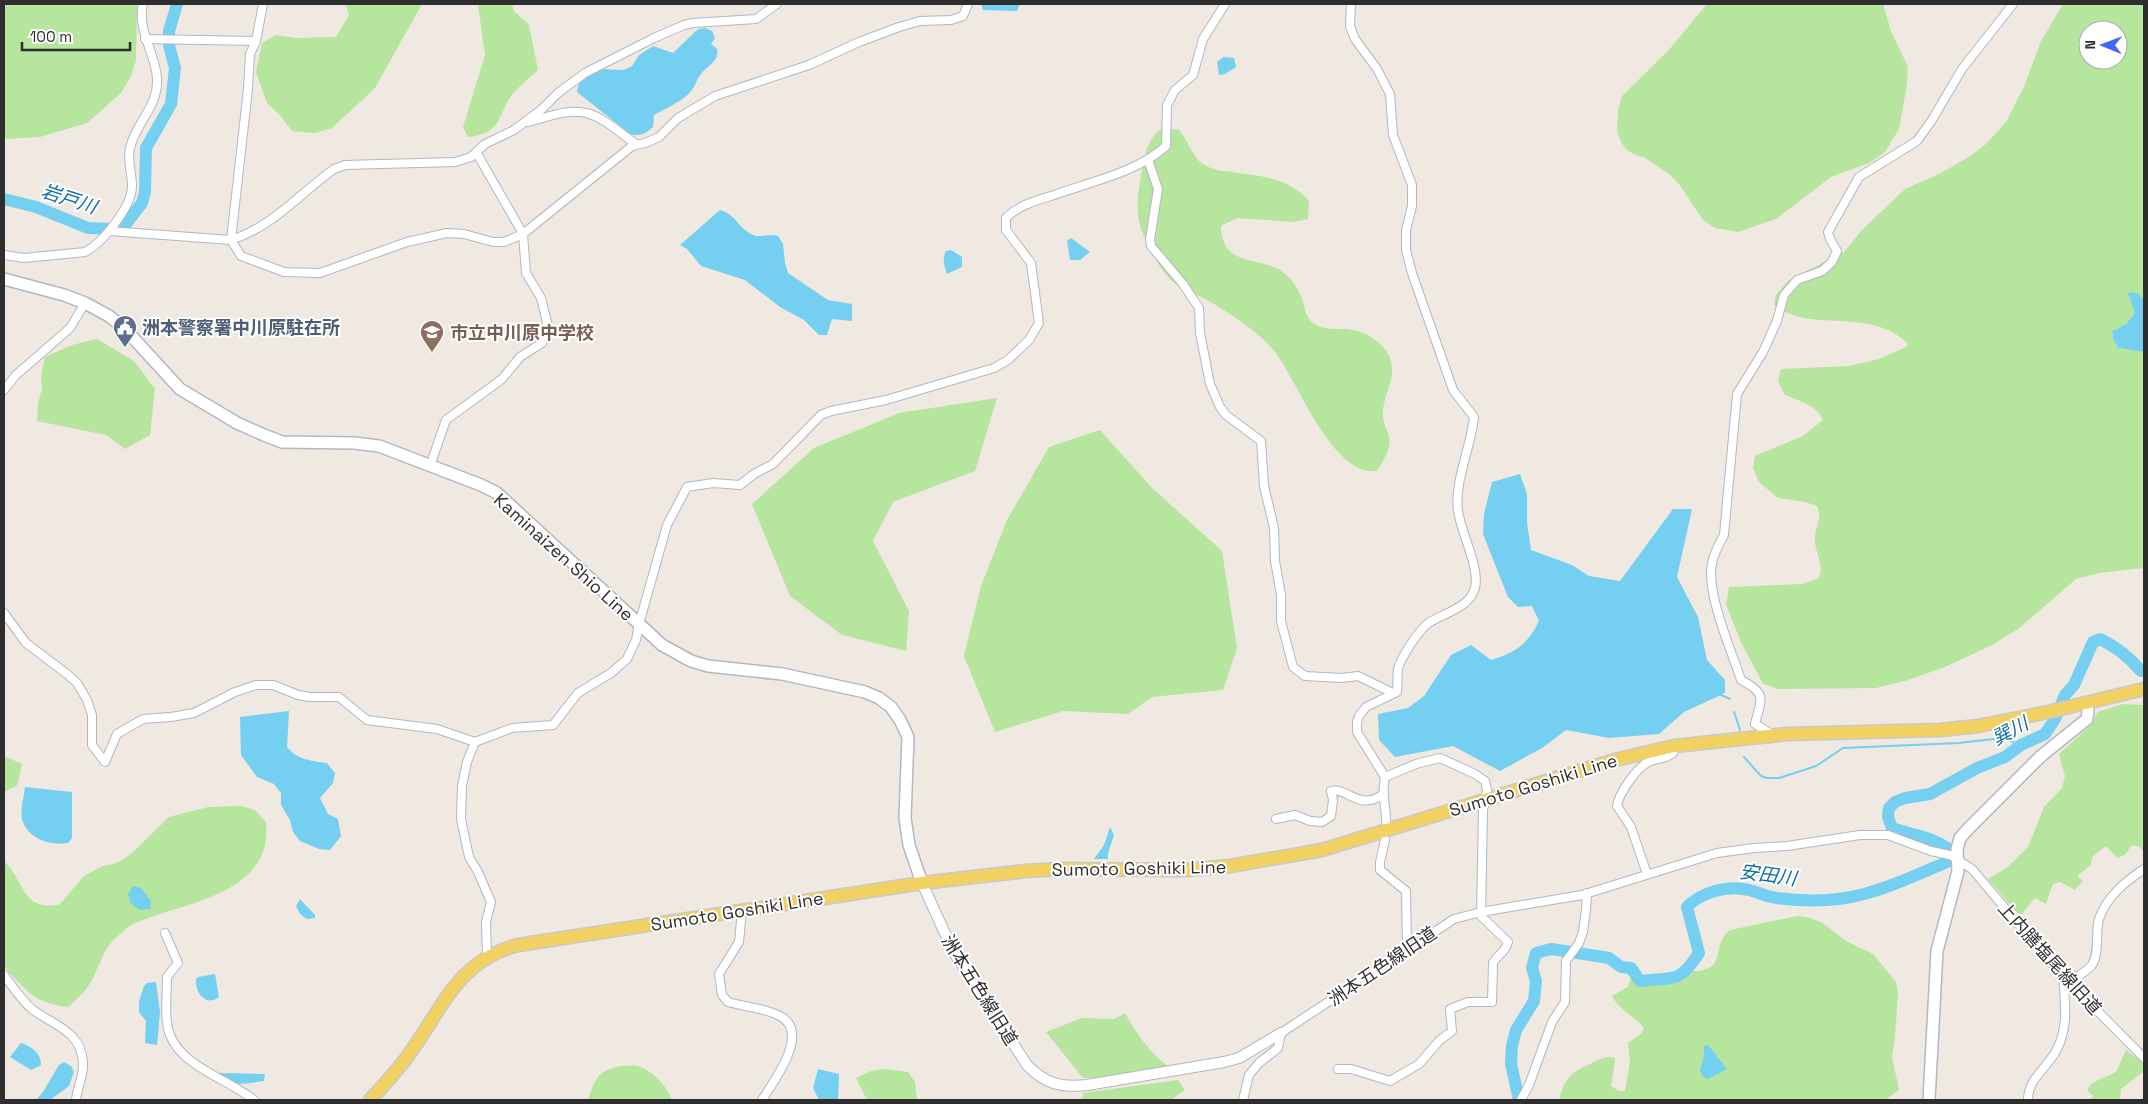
<svg xmlns="http://www.w3.org/2000/svg" width="2148" height="1104" viewBox="0 0 2148 1104" font-family="'Space Grotesk','Noto Sans JP',sans-serif">
	<style>
		.green { fill: #b6e59e; fill-rule: evenodd }
		.water { fill: #75cff0 }
		.lines { fill: none; stroke-linecap: round; stroke-linejoin: round }
		.stream { stroke: #75cff0; stroke-width: 2 }
		.river { stroke: #75cff0; stroke-width: 12 }
		.minor-casing { stroke: #b4b7c1; stroke-width: 10 }
		.tertiary-casing { stroke: #b4b7c1; stroke-width: 12 }
		.secondary-casing { stroke: #b4b7c1; stroke-width: 14 }
		.primary-casing { stroke: #c9c9c9; stroke-width: 15 }
		.minor { stroke: #fff; stroke-width: 8 }
		.tertiary { stroke: #fff; stroke-width: 10 }
		.secondary { stroke: #fff; stroke-width: 11 }
		.primary { stroke: #f2d163; stroke-width: 12 }
		.labels { text-anchor: middle; dominant-baseline: central; stroke-width: 4; stroke-linejoin: round; paint-order: stroke }
		.service-label { font-size: 18px; font-weight: bold; fill: #4e5e75; stroke: #fff; text-anchor: start }
		.education-label { font-size: 18px; font-weight: bold; fill: #785e54; stroke: #fff; text-anchor: start }
		.street-label { font-size: 18px; fill: #2e2e2e; stroke: #fff }
		.water-label { font-size: 19px; font-style: italic; fill: #0d6fa3; stroke: #fff }
	</style>
	<rect width="100%" height="100%" fill="#efe9e1"/>
	<g class="green">
		<polygon points="4,4 137,4 136,60 131,76 121,93 87,123 40,137 4,139"/>
		<polygon points="345,4 422,4 375,88 332,128 315,133 292,131 279,114 267,103 256,72 262,43 276,35 295,38 336,37 349,15"/>
		<path d="M478,4H512L514,11L529,25L538,70C531,77 522,84 515,91C496,113 505,133 468,137L463,127L485,55Z"/>
		<polygon points="1707,4 1883,4 1891,31 1908,67 1907,84 1899,129 1885,152 1869,163 1831,177 1776,219 1738,232 1715,228 1703,220 1679,184 1669,174 1644,157 1638,156 1627,150 1621,142 1617,131 1618,111 1622,96 1668,51"/>
		<path d="M2063,4H2144V301L2139,294L2129,297L2135,313L2126,324L2112,331L2113,339L2118,348L2144,352V568L2099,573L2076,579L2018,629L1990,646L1945,667L1905,681L1876,688L1778,689L1763,684L1741,642L1726,605L1729,587L1802,584L1819,578C1825,564 1814,552 1815,538C1815,524 1823,521 1817,506L1805,502L1778,498L1759,482L1753,468L1755,456L1803,436L1823,420C1818,405 1797,401 1784,394L1778,381L1781,369L1849,366L1879,359L1906,347L1908,344C1872,306 1810,334 1774,305L1776,295L1788,281L1845,251L1862,230L1905,189L1939,174L1969,157L1986,144L2006,122L2023,89L2041,41ZM2088,30H2118V60H2088Z"/>
		<path d="M1164,127L1179,130C1188,140 1192,157 1203,164C1213,170 1221,171 1232,172C1261,176 1289,178 1309,201L1308,219L1291,222L1238,218L1222,225C1219,231 1222,233 1223,239C1228,262 1259,260 1277,268C1286,272 1297,286 1301,296C1305,305 1304,316 1313,323C1323,330 1334,329 1346,329C1370,331 1395,349 1392,374C1390,387 1384,398 1383,411C1382,421 1386,427 1389,436C1392,449 1383,461 1377,471C1332,477 1298,381 1275,352C1259,332 1231,314 1209,301C1197,294 1183,290 1172,281C1165,275 1159,265 1154,257C1137,226 1134,211 1141,177C1144,159 1146,138 1164,127Z"/>
		<polygon points="97,339 134,361 155,389 150,435 125,449 106,435 37,421 38,403 42,389 41,376 45,357 72,345"/>
		<polygon points="997,398 975,471 893,502 873,541 909,611 906,651 842,635 790,596 752,504 814,448 899,413"/>
		<polygon points="1100,430 1152,488 1222,551 1237,648 1223,690 1152,697 1128,714 1063,711 995,732 964,656 981,586 1007,520 1049,447"/>
		<polygon points="2123,704 2144,705 2144,851 2139,847 2132,845 2125,855 2117,858 2106,846 2093,856 2090,866 2077,876 2083,881 2075,890 2060,882 2053,884 2046,904 2035,898 2020,916 1988,879 2008,867 2028,847 2044,807 2062,788 2065,776 2059,754 2090,726 2098,712"/>
		<polygon points="4,756 22,764 17,786 4,792"/>
		<path d="M241,806L255,810L266,822C274,896 181,902 133,924C127,927 123,932 118,936C101,949 99,972 87,988C82,995 74,1001 68,1007C33,1003 27,990 4,967V861C26,882 20,910 59,905L84,876L103,866L117,863L131,854L169,817L208,807Z"/>
		<path d="M1797,916L1806,917L1821,922L1846,941L1873,954L1896,982L1898,992L1895,1038L1892,1057L1899,1090L1885,1100H1559C1565,1078 1571,1072 1592,1063C1600,1059 1606,1055 1615,1058V1060L1611,1086L1619,1091H1625L1630,1062L1628,1043L1642,1033L1644,1028C1635,1016 1620,1011 1612,996L1628,987L1631,977L1639,983C1656,981 1677,984 1690,971C1730,972 1709,946 1730,930Z"/>
		<path d="M1125,1013C1137,1035 1150,1053 1170,1068L1098,1078H1083L1046,1032L1082,1018L1114,1019Z"/>
		<polygon points="2126,1050 2144,1064 2144,1071 2121,1089 2120,1100 2089,1100 2093,1096 2087,1090 2092,1083 2116,1072"/>
		<path d="M622,1066C627,1066 634,1065 638,1066C653,1071 667,1086 672,1100H588C595,1078 598,1070 622,1066Z"/>
		<polygon points="884,1069 908,1072 915,1082 917,1100 867,1100 856,1078 871,1071"/>
		<polygon points="1178,1080 1185,1090 1171,1100 1082,1100 1083,1093"/>
	</g>
	<g class="water">
		<polygon points="981,4 1020,4 1017,11 983,10"/>
		<path d="M698,29L705,28L712,31L715,38L711,44L717,49C720,61 707,66 701,74C696,79 696,86 691,91C682,102 666,108 654,115L653,127C647,133 637,138 629,133L577,92L580,79L599,69L624,70L632,66L639,55L653,46L673,53Z"/>
		<polygon points="1224,57 1234,58 1236,67 1225,74 1219,75 1217,62"/>
		<path d="M720,210C734,213 739,228 751,234C760,239 769,233 778,236L783,244L785,263L788,273L828,300L852,304V321L832,319L827,335H819L804,320L780,307L745,280L701,266L687,249L680,245Z"/>
		<polygon points="1071,238 1090,252 1080,260 1070,260 1067,241"/>
		<path d="M951,250L962,257V267L947,274C944,266 942,258 946,251Z"/>
		<polygon points="2131,292 2139,294 2144,301 2144,352 2118,348 2113,339 2112,331 2126,324 2135,313 2128,294"/>
		<path d="M1520,474L1527,494V522L1531,550L1572,565L1589,576L1620,581L1673,509H1692L1677,577L1698,617L1707,660L1725,680V693L1684,712L1659,734L1609,738L1566,730L1542,748L1500,771L1453,746L1395,757L1379,740L1378,714L1408,708L1424,696L1451,655L1471,645L1491,660C1516,652 1528,644 1539,621L1532,606L1518,607L1508,597L1483,534L1484,514L1492,482Z"/>
		<path d="M289,711L287,747C297,760 312,761 327,763L335,773L333,783L320,798L328,814L338,819L341,836L330,850L319,849L300,841L293,832L290,820L281,805V793L274,784L257,777L241,755L240,717Z"/>
		<path d="M25,787L72,792V838L68,843C51,846 27,839 22,819C20,810 24,797 25,787Z"/>
		<polygon points="1110,827 1114,835 1108,853 1108,859 1094,859 1104,845"/>
		<polygon points="133,886 141,888 151,901 151,909 139,910 130,902 128,894"/>
		<polygon points="300,899 315,915 315,918 307,919 300,914 296,906"/>
		<path d="M215,974L219,997C206,1007 195,993 196,979L198,977Z"/>
		<polygon points="156,982 160,1012 157,1045 145,1043 146,1021 139,1012 139,1001 144,986 147,983"/>
		<path d="M21,1043C32,1047 41,1053 41,1065L31,1070L10,1057Z"/>
		<polygon points="1708,1045 1727,1069 1708,1079 1704,1078 1700,1071 1704,1056 1704,1046"/>
		<polygon points="64,1062 71,1066 74,1072 69,1086 50,1100 36,1100 43,1092 59,1065"/>
		<polygon points="818,1069 839,1074 838,1100 819,1100 813,1088"/>
		<path d="M218,1073L265,1074L264,1081C244,1084 234,1087 216,1076Z"/>
	</g>
	<g class="lines">
		<g class="stream">
			<polyline points="1721,695 1730,699"/>
			<polyline points="1734,712 1740,730"/>
			<polyline points="1744,757 1761,776 1767,778 1779,778 1816,766 1843,748 1959,743 2002,738 2021,745"/>
		</g>
		<g class="river">
			<polyline points="4,199 36,207 88,228 115,229 125,225 142,203 145,192 146,148 171,104 175,68 169,45 169,31 177,4"/>
			<path d="M1519,1100L1511,1064L1512,1046L1516,1030L1534,1001L1536,981L1532,968L1536,953L1551,949L1565,951L1609,958L1621,967L1631,968L1640,981C1674,977 1679,984 1699,953L1687,907C1700,893 1725,886 1743,889C1755,890 1765,897 1777,898C1792,900 1811,901 1827,900C1869,898 1909,878 1947,862V848C1930,836 1911,835 1892,828L1888,817L1889,808L1895,802L1905,798L1930,794L1977,768L2005,757L2021,745L2045,734L2055,719L2065,695L2074,685L2093,642L2100,639C2117,647 2129,657 2141,671H2144"/>
		</g>
		<g class="minor-casing">
			<g id="minor">
				<polyline points="263,4 256,41 250,54 248,89 231,240 241,256 284,272 320,273 407,242 447,233 464,234 493,242 504,242 523,234 632,146 645,143 659,137 678,118 715,96 809,65 859,42 899,27 920,21 951,20 963,16 968,4"/>
				<polyline points="145,39 256,41"/>
				<path d="M528,122C545,118 569,108 586,113C604,117 621,134 636,144"/>
				<polyline points="1148,160 1158,189 1150,239 1151,246 1183,284 1199,308 1200,333 1210,384 1220,407 1226,415 1261,441 1264,486 1274,528 1275,561 1281,595 1281,621 1293,667 1305,676 1341,678 1358,676 1393,693"/>
				<path d="M109,231L231,240C274,226 299,194 334,169L345,165L455,162L471,157L485,144L514,130L541,110L558,93L585,73L654,38L684,25L693,23L756,19L777,4"/>
				<path d="M4,255L24,258L85,252C103,243 132,206 132,186C132,173 127,161 130,148C136,122 159,106 157,78C155,52 137,31 143,4"/>
				<polyline points="4,390 16,375 70,328 85,303"/>
				<polyline points="430,466 446,420 502,379 520,357 542,343 547,322 541,298 526,273 523,234 476,152"/>
				<path d="M4,613L26,643L67,674L77,683L87,700L92,715V745L105,762L117,734L143,719L171,717L194,713L235,692L256,685H273L298,695L310,697H339L367,720L437,729L475,742L512,728L553,725L578,693L611,673L627,659L636,640L639,624L667,525L687,487L713,483L740,485L754,474L773,464L821,415L831,411L886,400L994,368L1008,360L1029,340L1039,323L1031,263L1006,230V218C1018,205 1038,200 1054,195C1090,182 1138,172 1166,146L1167,105L1175,90L1193,75L1203,39L1225,4"/>
				<path d="M1773,735L1755,724C1761,699 1768,694 1741,680C1731,649 1706,594 1712,563C1714,553 1719,544 1724,535L1737,394L1763,352L1777,321L1784,295L1797,280L1822,271L1832,262L1837,251L1830,239L1828,232L1859,177L1917,141L1932,120L1962,69L2013,4"/>
				<polyline points="475,742 467,762 462,786 461,819 469,857 478,872 491,902 486,922 487,956"/>
				<path d="M1385,777C1381,795 1386,803 1386,821"/>
				<path d="M1276,819L1295,815L1310,821L1322,822L1331,816L1333,800L1331,791C1348,787 1358,811 1382,795"/>
				<polyline points="1385,840 1380,862 1380,870 1406,891 1407,948"/>
				<path d="M1647,874L1631,827L1617,806C1619,793 1636,769 1648,762C1657,758 1665,760 1673,753L1674,746"/>
				<path d="M742,910L739,942L719,974L722,995L728,1002C745,1007 765,1008 780,1016C811,1032 774,1081 762,1100"/>
				<path d="M165,933L178,963L167,977C167,992 165,1008 167,1023C172,1065 226,1077 254,1100"/>
				<path d="M2060,972L2077,977C2081,974 2089,969 2092,965C2100,952 2095,933 2099,919C2107,896 2125,882 2144,869"/>
				<path d="M4,975C13,987 21,1000 33,1010C54,1025 82,1032 83,1063C84,1076 77,1087 76,1100"/>
				<path d="M1338,1069H1351L1390,1081L1419,1064L1440,1040L1452,1031L1450,1009L1468,1002H1492L1493,963C1497,955 1506,952 1508,942L1481,916L1483,810L1487,790L1485,781L1475,774L1440,758L1416,764L1385,777L1357,732V722L1359,716L1366,707L1397,692C1398,684 1397,676 1398,669C1401,657 1420,628 1430,622C1445,613 1470,607 1475,588C1480,567 1461,533 1458,511C1454,482 1471,447 1474,417L1453,390L1412,273L1406,250V230L1412,206V185L1393,135L1390,94L1377,69L1355,39L1350,26L1351,4"/>
				<polyline points="1243,1100 1249,1075 1259,1063 1278,1048 1281,1033 1454,919 1481,912 1582,895 1717,853 1754,848 1787,846 1860,835 1888,835 1931,851 1950,855 1972,869 2058,971 2144,1058"/>
				<polyline points="1521,1100 1529,1085 1552,1022 1565,1002 1566,961 1579,943 1583,932 1586,910 1587,893"/>
				<path d="M2028,1100C2028,1079 2046,1069 2056,1051C2069,1028 2065,1002 2063,976"/>
			</g>
		</g>
		<g class="tertiary-casing">
			<path id="tertiary" d="M922,883L953,951L1027,1065C1045,1084 1062,1088 1087,1085L1224,1062L1239,1058L1281,1033"/>
		</g>
		<g class="secondary-casing">
			<g id="secondary">
				<polyline points="4,279 64,295 85,303 109,316 125,329 180,389 237,423 264,435 282,442 354,443 379,446 481,485 497,493 662,645 691,661 708,666 782,674 865,692 879,698 891,707 900,720 908,737 905,818 909,845 922,883"/>
				<polyline points="1929,1100 1937,951 1958,871 1957,849 1960,838 1968,829 2041,756 2087,719 2088,712 2087,703"/>
			</g>
		</g>
		<g class="primary-casing">
			<path id="primary" d="M370,1100C385,1084 400,1068 412,1050C445,1004 458,961 518,945L922,883L1026,871L1061,869L1186,870L1230,866L1322,850L1615,760L1674,746L1788,734L1940,730L1978,726L2048,712L2144,689"/>
		</g>
		<use href="#minor" class="minor"/>
		<use href="#tertiary" class="tertiary"/>
		<use href="#secondary" class="secondary"/>
		<use href="#primary" class="primary"/>
	</g>
	<defs>
		<g id="civic-pin" transform="scale(1.25)"><path d="M0 17L-7.5 6A9.5 9.5 0 1 1 7.5 6Z" fill="#5c6f8a" stroke="#fff"/><path d="M-.6-6.5H3V-4.5H.6V-3L4-1V1h2V6H-6V1h2V-1L-.6-3ZM-1.2 2.5V6h2.4V2.5Z" fill="#fff"/></g>
		<g id="school-pin" transform="scale(1.25)"><path d="M0 17L-7.5 6A9.5 9.5 0 1 1 7.5 6Z" fill="#8d6e63" stroke="#fff"/><path d="M0-5L7-2L0 1L-7-2ZM-4 1L0 2.5L4 1V4Q0 6-4 4Z" fill="#fff"/></g>
	</defs>
	<g fill-rule="evenodd">
		<use href="#civic-pin" x="125" y="327"/>
		<use href="#school-pin" x="432" y="332"/>
	</g>
	<g class="labels">
		<g class="service-label">
			<text x="142" y="327">洲本警察署中川原駐在所</text>
		</g>
		<g class="education-label">
			<text x="450" y="332">市立中川原中学校</text>
		</g>
		<g class="street-label">
			<text transform="translate(564 557) rotate(42)">Kaminaizen Shio Line</text>
			<text transform="translate(1533 785) rotate(-17)">Sumoto Goshiki Line</text>
			<text transform="translate(1139 868) rotate(-1)">Sumoto Goshiki Line</text>
			<text transform="translate(737 911) rotate(-9)">Sumoto Goshiki Line</text>
			<text transform="translate(2050 958) rotate(48)">上内膳塩尾線旧道</text>
			<text transform="translate(1382 966) rotate(-34)">洲本五色線旧道</text>
			<text transform="translate(980 990) rotate(58)">洲本五色線旧道</text>
		</g>
		<g class="water-label">
			<text transform="translate(69 199) rotate(18)">岩戸川</text>
			<text transform="translate(2010 731) rotate(-28)">巽川</text>
			<text transform="translate(1768 875) rotate(8)">安田川</text>
		</g>
	</g>
	<rect width="2148" height="1104" fill="none" stroke="#2e2e2e" stroke-width="10"/>
	<g transform="translate(2103 45) rotate(271)"><circle r="24" fill="#ffffff" stroke="#ababab"/>
	<path d="M0-4L9 19L0 12L-9 19Z" fill="#4264fb"/>
	<text y="-8" font-size="14" font-weight="bold" text-anchor="middle" fill="#2e2e2e">N</text>
	</g>
	<path d="M22 42v8h108v-8" fill="none" stroke="#2e2e2e" stroke-width="2.5"/>
	<text x="30" y="42" font-size="15" fill="#2e2e2e" stroke="#ffffff" stroke-width="4" paint-order="stroke">100 m</text>
</svg>
